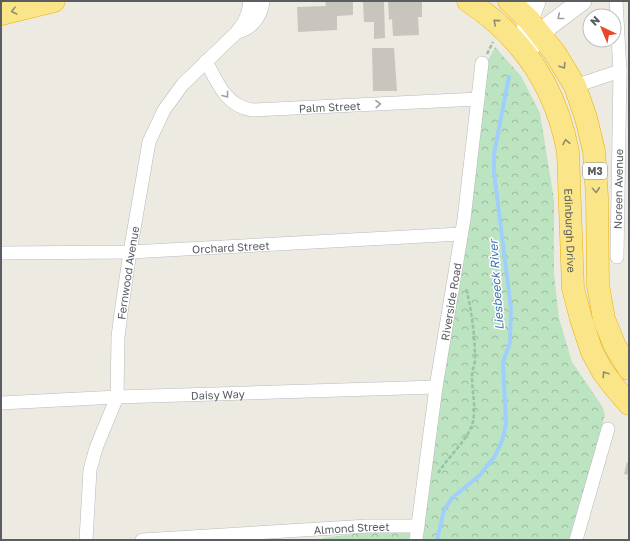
<svg xmlns="http://www.w3.org/2000/svg" width="630" height="541" viewBox="0 0 630 541" font-family="'Golos Text',sans-serif">
	<style>
		.park { fill: url(#park-crowns) }
		.lines { fill: none; stroke-linecap: round; stroke-linejoin: round }
		.stream { stroke: #a0cffe; stroke-width: 4 }
		.building { fill: #c8c4be }
		.street-casing { stroke: #b7b9be; stroke-width: 14 }
		.secondary-casing { stroke: #b7bac0; stroke-width: 20 }
		.highway-casing { stroke: #eab003; stroke-width: 23 }
		.path { stroke: #96c3a5; stroke-width: 2.5; stroke-dasharray: 4 2; stroke-linecap: butt }
		.street { stroke: #fff; stroke-width: 13 }
		.secondary { stroke: #fff; stroke-width: 19 }
		.highway { stroke: #fbe589; stroke-width: 22 }
		.oneway { stroke: #928d70 }
		.oneway2 { stroke: #9c9ea1 }
		.labels { text-anchor: middle; dominant-baseline: central; stroke-width: 3; stroke-linejoin: round; paint-order: stroke }
		.shield { fill: #fff; stroke: #8c8e91; stroke-width: 1 }
		.shield-label { font-size: 10px; font-weight: bold; fill: #5a5d62 }
		.street-label { font-size: 11px; fill: #5a5d62; stroke: #fff }
		.water-label { font-size: 12px; font-style: italic; fill: #4074b8; stroke: #fff }
	</style>
	<defs>
		<pattern id="park-crowns" width="20" height="18" patternUnits="userSpaceOnUse"><rect width="20" height="18" fill="#bde4c0"/><path d="M2 6a3 3 0 1 1 6 0M12 15a3 3 0 1 1 6 0" fill="none" stroke="#9dbc9f"/></pattern>
	</defs>
	<rect width="100%" height="100%" fill="#edebe1"/>
	<g class="park">
		<polygon points="495,47 521,76 540,113 554,200 554,274 559,318 572,362 602,406 605,415 569,540 420,540 486,64"/>
		<polygon points="371,532 411,532 410,540 322,540 322,538"/>
	</g>
	<g class="lines">
		<polyline class="stream" points="437,540 444,510 452,498 480,475 495,456 502,441 506,424 503,362 510,343 511,309 494,172 494,154 509,77"/>
	</g>
	<g class="building">
		<polygon points="325,1 353,1 353,15 337,16 337,30 298,32 297,7 326,6"/>
		<polygon points="363,1 384,1 385,38 374,39 374,22 364,22"/>
		<polygon points="388,1 422,2 422,17 418,17 419,35 393,36 392,19 389,20"/>
		<polygon points="372,48 394,48 397,91 373,91"/>
		<polygon points="627,462 629,463 629,480 627,479 629,475 624,474"/>
	</g>
	<g class="lines">
		<g class="street-casing">
			<g id="street">
				<polyline points="616,1 620,71 617,257"/>
				<path d="M241,31C254,27 262,13 263,1"/>
				<path id="s1" d="M206,61C217,82 226,106 252,110L478,99"/>
				<polyline points="575,86 620,71"/>
				<path id="s2" d="M1,253L130,252L461,234"/>
				<path id="s3" d="M1,403L117,397L436,387"/>
				<path id="s4" d="M86,540L90,470L96,448L117,397L118,337L121,313L130,252L149,142L164,110L183,84L236,33L244,22L248,13L250,1"/>
				<path id="s5" d="M142,540L368,526H418"/>
				<path id="s6" d="M416,540L436,387L464,219L482,63"/>
				<polyline points="576,540 608,429"/>
			</g>
		</g>
		<g class="secondary-casing">
			<g id="secondary">
				<polyline points="525,32 536,1"/>
				<polyline points="525,53 550,25 582,1"/>
			</g>
		</g>
		<g class="highway-casing">
			<g id="highway">
				<path id="s7" d="M468,1C523,37 556,87 568,152L573,288L581,319L592,352L603,372L616,389L629,404"/>
				<polyline points="509,1 529,20 555,53 575,86 586,118 594,151 597,197 598,285 604,319 615,346 629,369"/>
				<polyline points="1,14 54,1"/>
			</g>
		</g>
		<g class="path">
			<polyline points="487,54 493,42"/>
			<path d="M438,473C448,457 465,443 472,425C477,410 472,392 472,376C472,371 474,366 475,361C475,336 472,312 466,288"/>
		</g>
		<use href="#street" class="street"/>
		<use href="#secondary" class="secondary"/>
		<use href="#highway" class="highway"/>
	</g>
	<defs><path id="oneway-chevron" d="M-2-3.5L2.5 0L-2 3.5" fill="none" stroke-width="1.6" stroke-linecap="round" stroke-linejoin="round"/></defs>
	<g class="oneway">
		<use href="#oneway-chevron" transform="translate(14 11) rotate(166)"/>
		<use href="#oneway-chevron" transform="translate(496 22) rotate(-140)"/>
		<use href="#oneway-chevron" transform="translate(563 66) rotate(58)"/>
		<use href="#oneway-chevron" transform="translate(566 142) rotate(-101)"/>
		<use href="#oneway-chevron" transform="translate(596 190) rotate(86)"/>
		<use href="#oneway-chevron" transform="translate(605 374) rotate(-123)"/>
	</g>
	<g class="oneway2">
		<use href="#oneway-chevron" transform="translate(560 17) rotate(141)"/>
		<use href="#oneway-chevron" transform="translate(226 95) rotate(53)"/>
		<use href="#oneway-chevron" transform="translate(378 104) rotate(-3)"/>
	</g>
	<g class="labels">
		<rect class="shield" x="583" y="163" width="24" height="16" rx="3"/>
		<g class="shield-label">
			<text x="595" y="171">M3</text>
		</g>
		<g class="street-label">
			<text stroke="none"><textPath href="#s1" startOffset="148">Palm Street</textPath></text>
			<text transform="translate(618 189) rotate(-89)">Noreen Avenue</text>
			<text stroke="none"><textPath href="#s7" startOffset="265">Edinburgh Drive</textPath></text>
			<text stroke="none"><textPath href="#s2" startOffset="230">Orchard Street</textPath></text>
			<text stroke="none"><textPath href="#s4" startOffset="273">Fernwood Avenue</textPath></text>
			<text stroke="none"><textPath href="#s6" startOffset="241">Riverside Road</textPath></text>
			<text stroke="none"><textPath href="#s3" startOffset="217">Daisy Way</textPath></text>
			<text stroke="none"><textPath href="#s5" startOffset="210">Almond Street</textPath></text>
		</g>
		<g class="water-label">
			<text transform="translate(496 285) rotate(-94)">Liesbeeck River</text>
		</g>
	</g>
	<rect width="630" height="541" fill="none" stroke="#5a5d62" stroke-width="4"/>
	<g transform="translate(602 28) rotate(316)"><circle r="19" fill="#ffffff" stroke="#bdbec0"/>
	<path d="M0-3L7 15L0 10L-7 15Z" fill="#e7472d"/>
	<text y="-6" font-size="11" font-weight="bold" text-anchor="middle" fill="#5a5d62">N</text>
	</g>
</svg>
